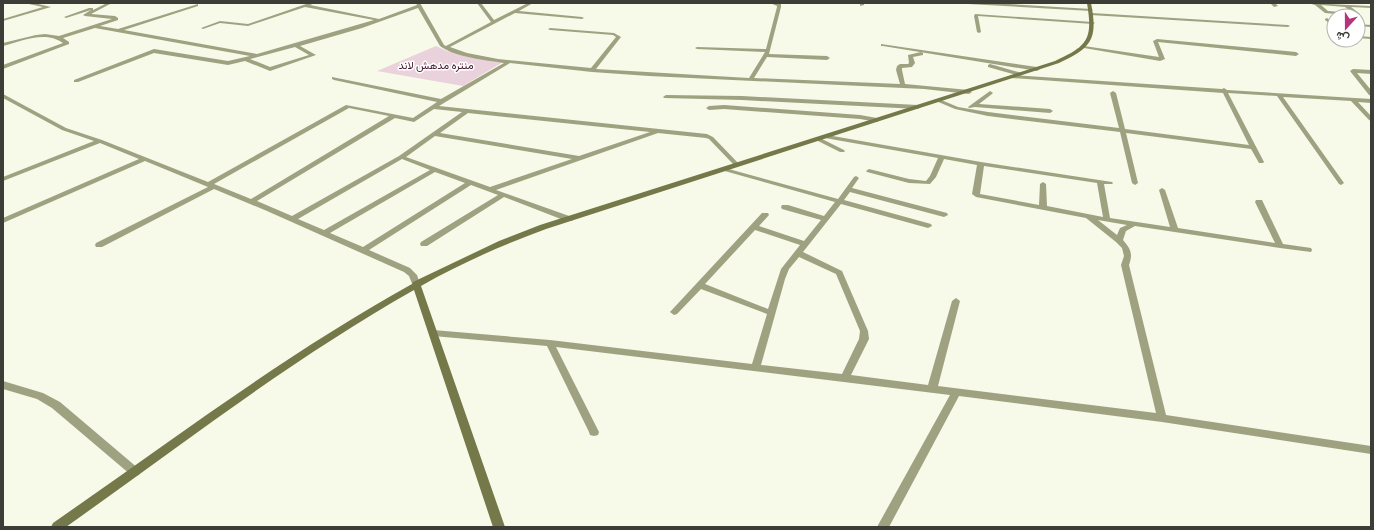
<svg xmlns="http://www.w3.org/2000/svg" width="1374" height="530" viewBox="0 0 1374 530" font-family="Cabin,Vazirmatn,sans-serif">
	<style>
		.green { fill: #ead2dc }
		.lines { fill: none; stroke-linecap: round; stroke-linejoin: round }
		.street { fill: #9fa281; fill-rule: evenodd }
		.secondary { fill: #757848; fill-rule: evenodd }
		.labels { text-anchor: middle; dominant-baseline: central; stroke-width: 3; stroke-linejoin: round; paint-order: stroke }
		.far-park-label { font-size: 11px; fill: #451b31; stroke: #fff }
	</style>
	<rect width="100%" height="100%" fill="#f7f9e9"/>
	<polygon class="green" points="436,46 447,51 503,62 463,86 377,71"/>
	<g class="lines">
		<g class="street">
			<polygon points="24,3 34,3 51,7 3,21 3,19 43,7"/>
			<path d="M107,3H112L91,14L115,16L118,18V20L100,26L118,29L198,4V6L124,30L257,54L374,20L305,7L248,26L220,23L203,29L201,28L220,21L248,24L309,3H315L310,5L379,19L417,5L416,3H420L444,45L446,46L491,22L477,3H481L494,20L528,3H533L519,11L582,17L584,18L582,19L515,13L450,47L467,53L498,59L591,68L616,37L613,35L550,30L548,29L550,28L614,33L621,37L596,69L749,78L765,52L697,49L695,48L697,47L766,49L777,7V6L770,3L781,4V7L769,54L827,56L830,58L827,60L767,57L754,78L900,84L896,70L897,66L900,64H908L909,63L908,55L921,52L923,53V55L913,57L915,63L912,67L902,68V70L905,84L969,90L972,92L969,94L924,89L649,76L592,72L510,63L439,106L707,134L713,137L739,164L738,165H734L709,139L706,138L658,133L496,190L572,217L573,219L572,221H566L504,197L427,246H421L420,244L421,242L498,195L471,185L369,250L410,268L417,275L420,284L416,287L413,286L409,276L404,272L267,211L214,189L102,247H96L95,245L96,243L208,187L145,161L3,223V218L139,159L100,143L3,181V177L94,141L62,130L3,98V94L66,128L102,140L208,182L346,105L413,118L437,102L334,80L332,79V77L441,99L504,63C485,60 455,57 440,46L418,8L362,28L300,46L316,55L270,71L245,61L228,65L154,53L78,82H74V80L154,49L228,61L250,56L95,28L63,38L69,42V44L3,69V65L63,43C45,30 22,41 3,46V43L36,35L45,34L59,36L112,19L85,16L83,15L91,10L66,18L64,17L89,8H93V10ZM295,47L309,55L270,67L250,59ZM349,108L389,116L251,199L214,184ZM434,109L462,112L399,156L292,216L257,201L395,118L414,122ZM468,113L650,132L579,156L440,133ZM435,136L572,159L490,187L406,157ZM402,159L430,170L324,230L298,219ZM435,172L465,183L363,247L330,233Z"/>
			<polygon points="860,3 864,3 864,5 860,6"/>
			<polygon points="966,3 991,3 1091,9 1093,10 1091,11 968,4"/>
			<polygon points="1270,3 1275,3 1278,6 1274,7"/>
			<path d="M1308,3L1370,6L1371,8L1351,7L1360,14V15L1358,16L1325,13L1315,5ZM1321,5L1345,7L1353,13L1328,11Z"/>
			<polygon points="1092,13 1288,25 1290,26 1288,27 1090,15 1090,14"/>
			<polygon points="975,14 1093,22 1095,23 1093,24 978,16 981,32 979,33 977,32 974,16"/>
			<polygon points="1327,18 1334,23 1334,27 1325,20 1325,19"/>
			<polygon points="1358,24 1371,25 1371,27 1358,26"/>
			<polygon points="1358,36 1371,37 1371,39 1358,38"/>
			<polygon points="1157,39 1296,52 1299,54 1296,56 1158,42 1165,59 1160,61 1084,48 1082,47 1084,46 1159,57 1153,41"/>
			<polygon points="881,44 1037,67 1040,69 1037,71 883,46 881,46"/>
			<polygon points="990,64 1022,73 1023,74 1020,76 988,67 988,65"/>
			<polygon points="1353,69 1371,70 1371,74 1357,73 1371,90 1371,96 1369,95 1350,71"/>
			<polygon points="1013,75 1222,89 1224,88 1227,90 1371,99 1371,103 1358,102 1371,116 1371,121 1369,120 1351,101 1283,97 1344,183 1341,185 1339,184 1277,96 1228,93 1264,162 1263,163 1259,163 1251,149 1126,133 1138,183 1135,185 1132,183 1120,132 988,116 955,109 936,101 939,99 958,107 988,112 1119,128 1110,93 1113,91 1116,93 1125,129 1249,145 1223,93 1011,78 1010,77"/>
			<polygon points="990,91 993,93 992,94 979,104 1050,109 1053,111 1050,113 975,107 969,108 968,107"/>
			<polygon points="666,95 742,96 918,105 921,107 918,109 742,100 664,98 663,97"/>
			<polygon points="724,105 860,115 877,118 880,120 877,122 860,119 724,109 709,110 706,108 709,106"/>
			<path d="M827,135L981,162L1112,182L1113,183L1112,184H1104L1110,218L1170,227L1159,190L1162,188L1165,190L1178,228L1275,243L1255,202L1256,200H1262L1283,244L1311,248L1312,250L1311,252L1280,248L1135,226L1126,231L1123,240C1131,249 1133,254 1129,265L1166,415L1371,446V454L1162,422L959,396L889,527H877L950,395L556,347L599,432L598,435L594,436L590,435L589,432L547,346L433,336L430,335L429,333L430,331L433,330L550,340L752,364L767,314L701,289L677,314L674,315L670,312L762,213H768L769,215L759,226L804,241L821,220L782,209L781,207L782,205H788L824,216L835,202L721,170L720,169L723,167L725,168L838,199L854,177L856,176L859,178L852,188L947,213L948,215L944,217L850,192L844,200L931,224L932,226L928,228L841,204L803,252L842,271L868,331L869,339L851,375L928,385L952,301L956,298L960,301L938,386L1156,413L1121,265L1124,256L1122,248L1116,242L1086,218L976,197L972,194L977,165L944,159L936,177L930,184L909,183L867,172L866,171L869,169L909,179L926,181L930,176L938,158L825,138L824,137ZM984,166L1097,183L1103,217L1047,206L1046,184L1043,182L1040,184L1039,205L980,194ZM1098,220L1127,225L1120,228L1117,235ZM755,230L800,245L781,269L768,309L705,284ZM799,257L836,274L860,331L859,339L842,374L761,365L785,279L789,269Z"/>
			<polygon points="818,137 844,150 845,151 844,152 840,152 816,140 815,139"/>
			<polygon points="3,381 43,393 60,402 139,469 140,472 139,475 135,476 131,475 52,408 37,399 3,389"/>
		</g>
		<path class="secondary" d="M1087,3H1091C1098,39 1092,48 1059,63L546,229C503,245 461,263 421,286L505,527H493L414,290C292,359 180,446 66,527H51L53,523C171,441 286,354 412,284L413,282L499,241L540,225L1055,61C1088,46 1093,39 1087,3Z"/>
	</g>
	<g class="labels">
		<g class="far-park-label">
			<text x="436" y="65">منتره مدهش لاند</text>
		</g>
	</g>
	<rect width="1374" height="530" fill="none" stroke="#3c3d37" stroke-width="8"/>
	<g transform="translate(1346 28) rotate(201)"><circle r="19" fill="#ffffff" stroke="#b1b1af"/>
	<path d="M0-3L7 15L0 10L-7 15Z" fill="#b6347d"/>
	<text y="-6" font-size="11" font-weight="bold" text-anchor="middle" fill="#3c3d37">ش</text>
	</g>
</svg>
